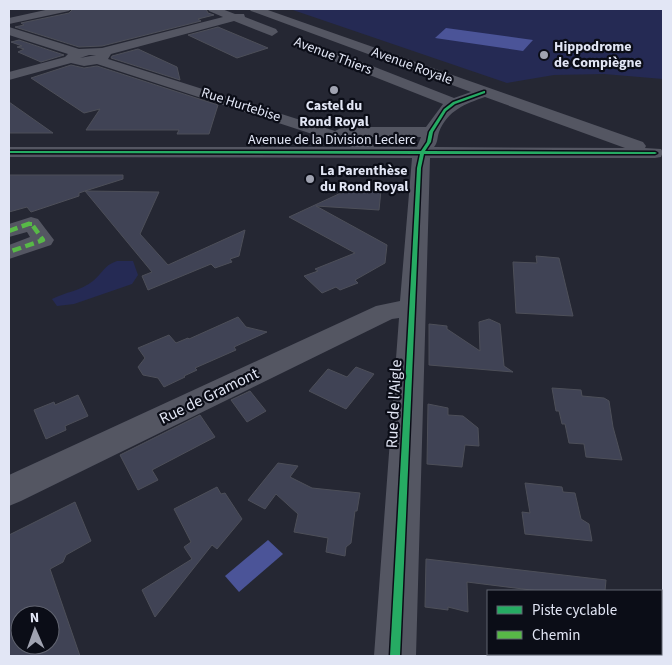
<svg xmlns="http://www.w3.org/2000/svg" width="672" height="665" viewBox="0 0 672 665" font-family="'Source Sans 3',sans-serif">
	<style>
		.green { fill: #252a54 }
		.water { fill: #4b5498 }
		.building { fill: #404355; stroke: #4d4f59; fill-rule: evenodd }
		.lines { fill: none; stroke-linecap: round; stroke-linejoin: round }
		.minor { fill: #545662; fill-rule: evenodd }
		.quiet-far1 { stroke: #58b947; stroke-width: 4; stroke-dasharray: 8 4; stroke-linecap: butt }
		.quiet { stroke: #58b947; stroke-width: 4.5; stroke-dasharray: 9 4.5; stroke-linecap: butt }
		.cycleway-casing { stroke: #0b0d17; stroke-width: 3 }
		.cycleway { fill: #26ab63; fill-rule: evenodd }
		.poi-dot { fill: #a0a3b1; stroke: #0b0d17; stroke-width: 2 }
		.labels { text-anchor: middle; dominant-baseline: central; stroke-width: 4.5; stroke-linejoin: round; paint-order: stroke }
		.far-poi-label { font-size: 14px; font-weight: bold; fill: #e2e6f5; stroke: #0b0d17; text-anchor: start }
		.far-street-label { font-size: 14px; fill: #e2e6f5; stroke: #0b0d17 }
		.street-label { font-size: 16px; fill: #e2e6f5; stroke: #0b0d17 }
	</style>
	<rect width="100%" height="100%" fill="#252733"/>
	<g class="green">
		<polygon points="290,9 663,9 663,79 604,74 554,75 507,83"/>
		<path d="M117,261H133L138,275L132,284L74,304L57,306L52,299C65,292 81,291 93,281C103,273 103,266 117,261Z"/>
	</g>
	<g class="water">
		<polygon points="446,28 533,40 523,51 435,38"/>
		<polygon points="268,540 283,554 239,592 225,576"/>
	</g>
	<g class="building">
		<polygon points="73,9 206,9 208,13 214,15 198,19 201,21 102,46 79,47 15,27 24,25 21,23 69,13"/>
		<polygon points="218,27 268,48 237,58 188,35"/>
		<polygon points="19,40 64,55 41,62 18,52 24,49 17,47 22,46 11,42"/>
		<polygon points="138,49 177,67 180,80 111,58 112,56"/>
		<polygon points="71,65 84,68 97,66 218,105 209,134 177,134 179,130 86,130 100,109 84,113 31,78"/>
		<polygon points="9,102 53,133 9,133"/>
		<polygon points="9,175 123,175 123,179 85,191 159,192 140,234 168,265 245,230 239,256 230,259 232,262 215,268 211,264 148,290 142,276 152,272 85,191 79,193 79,196 31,212 27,207 9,212"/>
		<polygon points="356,186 364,191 381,190 379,210 316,206 387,245 385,263 355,280 358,283 340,290 336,287 322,293 304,276 318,271 315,269 355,253 289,217"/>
		<polygon points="536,256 559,258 573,316 516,313 513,262 537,263"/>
		<polygon points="238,317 246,327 267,332 234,347 236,350 195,368 197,370 184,376 185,377 164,387 158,378 143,375 138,367 145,358 138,348 169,335 176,343 188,338 189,339"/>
		<polygon points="489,319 500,324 504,366 513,372 429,365 429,324 447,326 447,329 480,351 479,322"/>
		<polygon points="356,367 374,374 346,409 309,391 328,369 347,377"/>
		<polygon points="552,388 581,390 582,396 604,398 609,401 613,427 622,460 586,457 584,444 569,443 565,424 562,424 559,411 556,411"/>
		<polygon points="250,391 266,411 247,422 231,400"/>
		<polygon points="78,395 88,416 65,426 66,430 46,439 34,410 54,402 55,405"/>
		<polygon points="428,404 448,408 448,415 463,416 478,428 479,446 465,445 462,467 427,464"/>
		<polygon points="200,415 215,437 152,470 158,480 138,490 120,455"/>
		<polygon points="278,463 298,466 290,477 312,488 360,493 357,511 355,511 351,543 346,547 345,556 326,552 328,538 294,532 298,514 276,494 265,509 248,500"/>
		<polygon points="525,483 562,487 563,492 575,493 581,519 589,524 592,541 525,534 522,512 530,513"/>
		<polygon points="217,487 221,494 225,493 242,519 217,549 212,545 155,617 142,590 192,559 184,547 191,542 174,509"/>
		<path d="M75,502L91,541L66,555L63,562L50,569L80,656H9V535ZM20,615H50V645H20Z"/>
		<polygon points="426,559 606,580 605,591 539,591 467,582 468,612 448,607 448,610 425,607"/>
	</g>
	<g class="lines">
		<g class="minor">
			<polygon points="50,9 71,9 69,11 9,24 9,18"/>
			<path d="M208,9H222L235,14H244L245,17L276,29L278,32L272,36L234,21L111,54L108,59L335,131L343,127H426L443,104L329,59L327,56L329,53H339L454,98L471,92L251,11L249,9H265L643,142L646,146L645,148L661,149L663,152L661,157L655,158H430L416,656H374L399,318L392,319L21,501L9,506V475L376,306L400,301L412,158L9,157V147H352L97,64L84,66L71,63L9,80V72L65,57L68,54L9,35V27L79,49L102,48L223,17L209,11ZM89,55H96L80,58ZM485,97L625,148L434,147C438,142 437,138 439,132C448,110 465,104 485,97ZM356,137H421L417,147H374L372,142Z"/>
			<polygon points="31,217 38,219 54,240 51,245 9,259 9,245 30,237 27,232 9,237 9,224"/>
		</g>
		<polyline class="quiet-far1" points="28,224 32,224"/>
		<polyline class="quiet" points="9,231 31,223 43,240 9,252"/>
		<g class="cycleway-casing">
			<polygon id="cycleway" points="484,91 485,91 485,93 455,104 446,111 433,132 431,142 425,151 655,152 657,153 655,154 424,154 421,168 400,656 390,656 417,168 420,154 9,153 9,151 421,151 427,142 429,132 444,109 453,102"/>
		</g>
		<use href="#cycleway" class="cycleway"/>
	</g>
	<g class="poi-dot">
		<circle cx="544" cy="55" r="5"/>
		<circle cx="334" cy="90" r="5"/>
		<circle cx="310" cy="179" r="5"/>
	</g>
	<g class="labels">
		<g class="far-poi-label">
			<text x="554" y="47">Hippodrome<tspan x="554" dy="16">de Compiègne</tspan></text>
			<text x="334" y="106" text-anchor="middle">Castel du<tspan x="334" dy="16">Rond Royal</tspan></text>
			<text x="320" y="171">La Parenthèse<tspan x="320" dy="16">du Rond Royal</tspan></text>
		</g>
		<g class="far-street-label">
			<text transform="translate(333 56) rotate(21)">Avenue Thiers</text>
			<text transform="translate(412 66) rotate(20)">Avenue Royale</text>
			<text transform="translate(241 105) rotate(18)">Rue Hurtebise</text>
			<text x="332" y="140">Avenue de la Division Leclerc</text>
		</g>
		<g class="street-label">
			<text transform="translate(209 396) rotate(-26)">Rue de Gramont</text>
			<text transform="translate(394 404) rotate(-87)">Rue de l'Aigle</text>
		</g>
	</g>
	<rect width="672" height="665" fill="none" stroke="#e2e6f5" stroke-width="20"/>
	<rect x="487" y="590" width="175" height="65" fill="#0b0d17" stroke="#616470"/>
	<rect x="497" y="606" width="25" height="8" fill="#26ab63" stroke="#616470"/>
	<text x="532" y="615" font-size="15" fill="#e2e6f5">Piste cyclable</text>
	<rect x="497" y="631" width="25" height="8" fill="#58b947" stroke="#616470"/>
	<text x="532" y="640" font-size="15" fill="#e2e6f5">Chemin</text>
	<g transform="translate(35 630) rotate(358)"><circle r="24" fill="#0b0d17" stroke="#616470"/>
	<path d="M0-4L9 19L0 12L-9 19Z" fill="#a0a3b1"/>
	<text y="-8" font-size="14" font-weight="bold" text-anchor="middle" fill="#e2e6f5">N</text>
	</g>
</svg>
